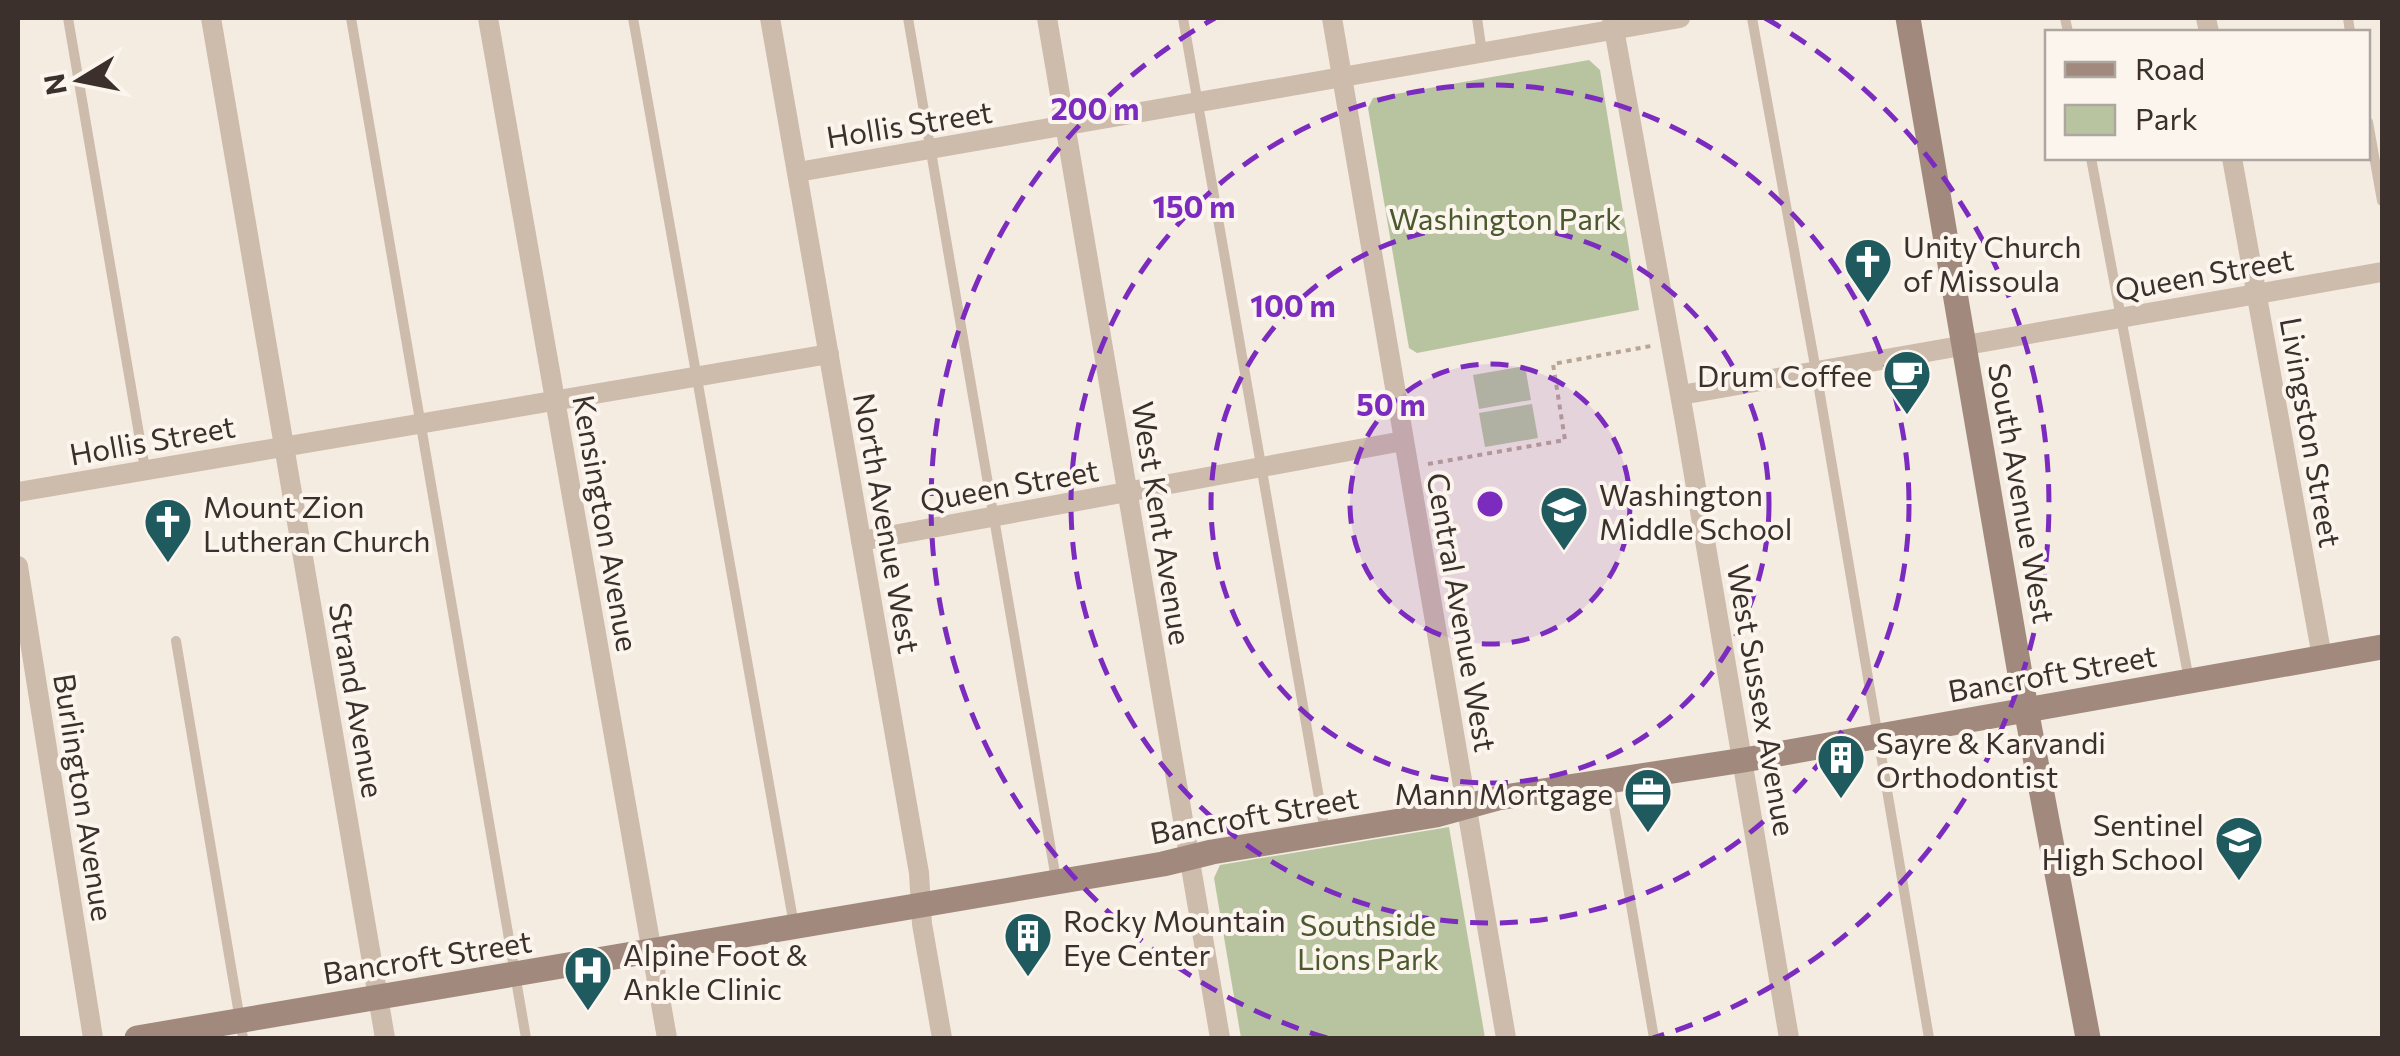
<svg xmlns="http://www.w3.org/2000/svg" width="2400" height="1056" viewBox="0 0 2400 1056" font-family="Commissioner,sans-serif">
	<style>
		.green { fill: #b8c4a0 }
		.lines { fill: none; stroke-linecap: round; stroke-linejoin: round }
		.path { stroke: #b9a596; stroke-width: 4; stroke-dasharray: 5 5; stroke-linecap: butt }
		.lane { stroke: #cdbbac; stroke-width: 10 }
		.street { stroke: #cdbbac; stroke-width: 20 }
		.secondary { stroke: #a18a7d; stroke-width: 25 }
		.ring { fill: none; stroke: #7b2cbf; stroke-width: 5; stroke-dasharray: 18 12 }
		.labels { text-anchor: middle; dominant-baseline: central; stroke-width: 8; stroke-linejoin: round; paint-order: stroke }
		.street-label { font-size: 30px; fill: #3b302b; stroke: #fbf5ee }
		.park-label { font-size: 30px; fill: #4a5a2e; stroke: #fbf5ee }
		.poi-label { font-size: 30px; fill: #3b302b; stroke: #fbf5ee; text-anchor: start }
		.centre { fill: #7b2cbf; stroke: #fbf5ee; stroke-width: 5 }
		.ring-label { font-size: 30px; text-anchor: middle; font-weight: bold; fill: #7b2cbf; stroke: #fbf5ee; stroke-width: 8; stroke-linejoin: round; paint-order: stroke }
	</style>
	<rect width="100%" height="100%" fill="#f4ebe1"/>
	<g class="green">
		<polygon points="1589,60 1600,70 1639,310 1417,353 1409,348 1368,108 1373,98"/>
		<polygon points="1525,366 1531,400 1479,409 1473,375"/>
		<polygon points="1532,404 1538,438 1485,447 1479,413"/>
		<polygon points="1449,827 1485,1038 1241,1038 1214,878 1220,865"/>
	</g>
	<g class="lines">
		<polyline class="path" points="1428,464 1565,440 1553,364 1651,346"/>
		<g class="lane">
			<polyline points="68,18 145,469"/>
			<polyline points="351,18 526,1038"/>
			<polyline points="633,18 794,925"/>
			<polyline points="908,18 1056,879"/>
			<polyline points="1183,18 1325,832"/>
			<polyline points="1477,18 1482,53"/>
			<polyline points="1752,18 1816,371 1929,1038"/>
			<polyline points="2065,18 2068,32"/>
			<polyline points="2348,18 2350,32"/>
			<polyline points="2368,122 2382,201"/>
			<polyline points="2091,158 2189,680"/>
			<polyline points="176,641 243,1038"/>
			<polyline points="1610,783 1654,1038"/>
		</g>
		<g class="street">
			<polyline points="211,18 385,1038"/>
			<polyline points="488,18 667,1038"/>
			<polyline points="770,18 919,873 922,924 942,1038"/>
			<polyline points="1047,18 1220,1038"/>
			<polyline points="1332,18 1506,1038"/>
			<polyline points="1612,18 1685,422 1789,1038"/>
			<polyline points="2206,18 2209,32"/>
			<polyline points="2232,158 2322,657"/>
			<polyline points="798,172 1680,18"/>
			<polyline points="1681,395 2382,272"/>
			<polyline points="18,492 829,354"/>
			<polyline points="861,541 1403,441"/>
			<polyline points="18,566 93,1038"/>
		</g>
		<g class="secondary">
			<polyline points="1908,18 2026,709 2088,1038"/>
			<polyline points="137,1038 1163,864 1212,852 1436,815 1498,798 1744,760 2382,647"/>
		</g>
	</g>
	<circle cx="1490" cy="504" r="140" fill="#7b2cbf" fill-opacity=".12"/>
	<g class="ring">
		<circle cx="1490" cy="504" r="140"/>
		<circle cx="1490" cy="504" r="279"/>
		<circle cx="1490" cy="504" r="419"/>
		<path d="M1327 1038A558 558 0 0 1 1215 18M1765 18A558 558 0 0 1 1653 1038"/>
	</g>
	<defs>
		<g id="church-pin" transform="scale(2.5)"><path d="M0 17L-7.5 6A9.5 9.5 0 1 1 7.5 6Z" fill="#1f5a5e" stroke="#fbf5ee"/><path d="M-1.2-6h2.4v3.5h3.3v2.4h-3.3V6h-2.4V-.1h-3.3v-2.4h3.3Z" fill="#fff"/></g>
		<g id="cafe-pin" transform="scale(2.5)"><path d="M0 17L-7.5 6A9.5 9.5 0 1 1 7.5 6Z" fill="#1f5a5e" stroke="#fbf5ee"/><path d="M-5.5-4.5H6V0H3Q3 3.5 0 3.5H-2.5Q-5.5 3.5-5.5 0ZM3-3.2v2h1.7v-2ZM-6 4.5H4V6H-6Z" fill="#fff"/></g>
		<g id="school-pin" transform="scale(2.5)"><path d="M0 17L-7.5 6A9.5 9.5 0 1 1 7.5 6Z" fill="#1f5a5e" stroke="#fbf5ee"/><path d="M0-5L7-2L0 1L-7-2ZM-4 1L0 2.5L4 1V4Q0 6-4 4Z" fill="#fff"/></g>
		<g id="building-pin" transform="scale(2.5)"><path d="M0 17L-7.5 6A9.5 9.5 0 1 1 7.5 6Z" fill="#1f5a5e" stroke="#fbf5ee"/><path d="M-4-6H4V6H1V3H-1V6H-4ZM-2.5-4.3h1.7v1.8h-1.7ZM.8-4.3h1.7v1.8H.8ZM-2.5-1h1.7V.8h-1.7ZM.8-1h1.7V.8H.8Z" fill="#fff"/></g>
		<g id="office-pin" transform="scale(2.5)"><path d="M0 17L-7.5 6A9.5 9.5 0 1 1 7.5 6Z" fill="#1f5a5e" stroke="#fbf5ee"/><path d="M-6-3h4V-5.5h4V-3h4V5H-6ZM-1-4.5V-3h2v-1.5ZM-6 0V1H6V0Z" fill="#fff"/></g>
		<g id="hospital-pin" transform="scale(2.5)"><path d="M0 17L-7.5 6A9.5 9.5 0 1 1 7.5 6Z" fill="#1f5a5e" stroke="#fbf5ee"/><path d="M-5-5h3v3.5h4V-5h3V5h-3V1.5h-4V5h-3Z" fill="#fff"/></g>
	</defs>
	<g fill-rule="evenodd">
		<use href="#church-pin" x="1868" y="262"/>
		<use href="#cafe-pin" x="1907" y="374"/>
		<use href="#school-pin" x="1564" y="510"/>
		<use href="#church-pin" x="168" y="522"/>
		<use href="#building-pin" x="1841" y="758"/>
		<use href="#office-pin" x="1648" y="792"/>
		<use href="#school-pin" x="2239" y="840"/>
		<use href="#building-pin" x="1028" y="936"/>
		<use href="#hospital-pin" x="588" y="970"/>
	</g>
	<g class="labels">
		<g class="street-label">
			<text transform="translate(909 123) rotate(-9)">Hollis Street</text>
			<text transform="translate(2204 273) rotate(-10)">Queen Street</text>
			<text transform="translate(2312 432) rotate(80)">Livingston Street</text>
			<text transform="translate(152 439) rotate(-10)">Hollis Street</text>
			<text transform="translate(1009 484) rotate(-10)">Queen Street</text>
			<text transform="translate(2023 493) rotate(80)">South Avenue West</text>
			<text transform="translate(607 523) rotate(80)">Kensington Avenue</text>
			<text transform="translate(888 523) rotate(80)">North Avenue West</text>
			<text transform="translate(1163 523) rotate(81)">West Kent Avenue</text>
			<text transform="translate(1463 612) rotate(80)">Central Avenue West</text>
			<text transform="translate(2052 672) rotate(-10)">Bancroft Street</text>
			<text transform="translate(358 700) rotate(80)">Strand Avenue</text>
			<text transform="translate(1763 700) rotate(80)">West Sussex Avenue</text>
			<text transform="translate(85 797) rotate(81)">Burlington Avenue</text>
			<text transform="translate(1254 814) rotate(-10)">Bancroft Street</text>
			<text transform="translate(427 956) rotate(-9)">Bancroft Street</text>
		</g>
		<g class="park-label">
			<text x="1505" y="217">Washington Park</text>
			<text x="1368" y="923">Southside<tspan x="1368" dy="34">Lions Park</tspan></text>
		</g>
		<g class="poi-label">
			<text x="1903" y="245">Unity Church<tspan x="1903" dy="34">of Missoula</tspan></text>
			<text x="1872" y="374" text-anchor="end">Drum Coffee</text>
			<text x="1599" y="493">Washington<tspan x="1599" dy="34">Middle School</tspan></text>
			<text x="203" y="505">Mount Zion<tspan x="203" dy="34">Lutheran Church</tspan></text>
			<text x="1876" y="741">Sayre &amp; Karvandi<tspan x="1876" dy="34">Orthodontist</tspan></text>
			<text x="1613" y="792" text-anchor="end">Mann Mortgage</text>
			<text x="2204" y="823" text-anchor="end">Sentinel<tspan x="2204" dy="34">High School</tspan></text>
			<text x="1063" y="919">Rocky Mountain<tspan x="1063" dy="34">Eye Center</tspan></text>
			<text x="623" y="953">Alpine Foot &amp;<tspan x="623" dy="34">Ankle Clinic</tspan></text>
		</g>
	</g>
	<circle cx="1490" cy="504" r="15" class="centre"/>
	<g class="ring-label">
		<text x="1095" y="120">200 m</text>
		<text x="1194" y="218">150 m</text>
		<text x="1293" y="317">100 m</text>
		<text x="1391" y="416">50 m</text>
	</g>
	<rect width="2400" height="1056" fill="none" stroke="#3b302b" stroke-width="40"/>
	<rect x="2045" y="30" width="325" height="130" fill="#fbf5ee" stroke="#aea6a0" stroke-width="2.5"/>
	<rect x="2065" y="62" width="50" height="15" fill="#a18a7d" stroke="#aea6a0" stroke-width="2.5"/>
	<text x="2135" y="80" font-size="30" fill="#3b302b">Road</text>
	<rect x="2065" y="105" width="50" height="30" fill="#b8c4a0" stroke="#aea6a0" stroke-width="2.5"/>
	<text x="2135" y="130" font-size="30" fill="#3b302b">Park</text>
	<g transform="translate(80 80) rotate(260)" stroke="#fbf5ee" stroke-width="8" paint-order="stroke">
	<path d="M0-8L18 38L0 25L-18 38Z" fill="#3b302b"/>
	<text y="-15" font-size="28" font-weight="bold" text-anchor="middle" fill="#3b302b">N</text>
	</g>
</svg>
